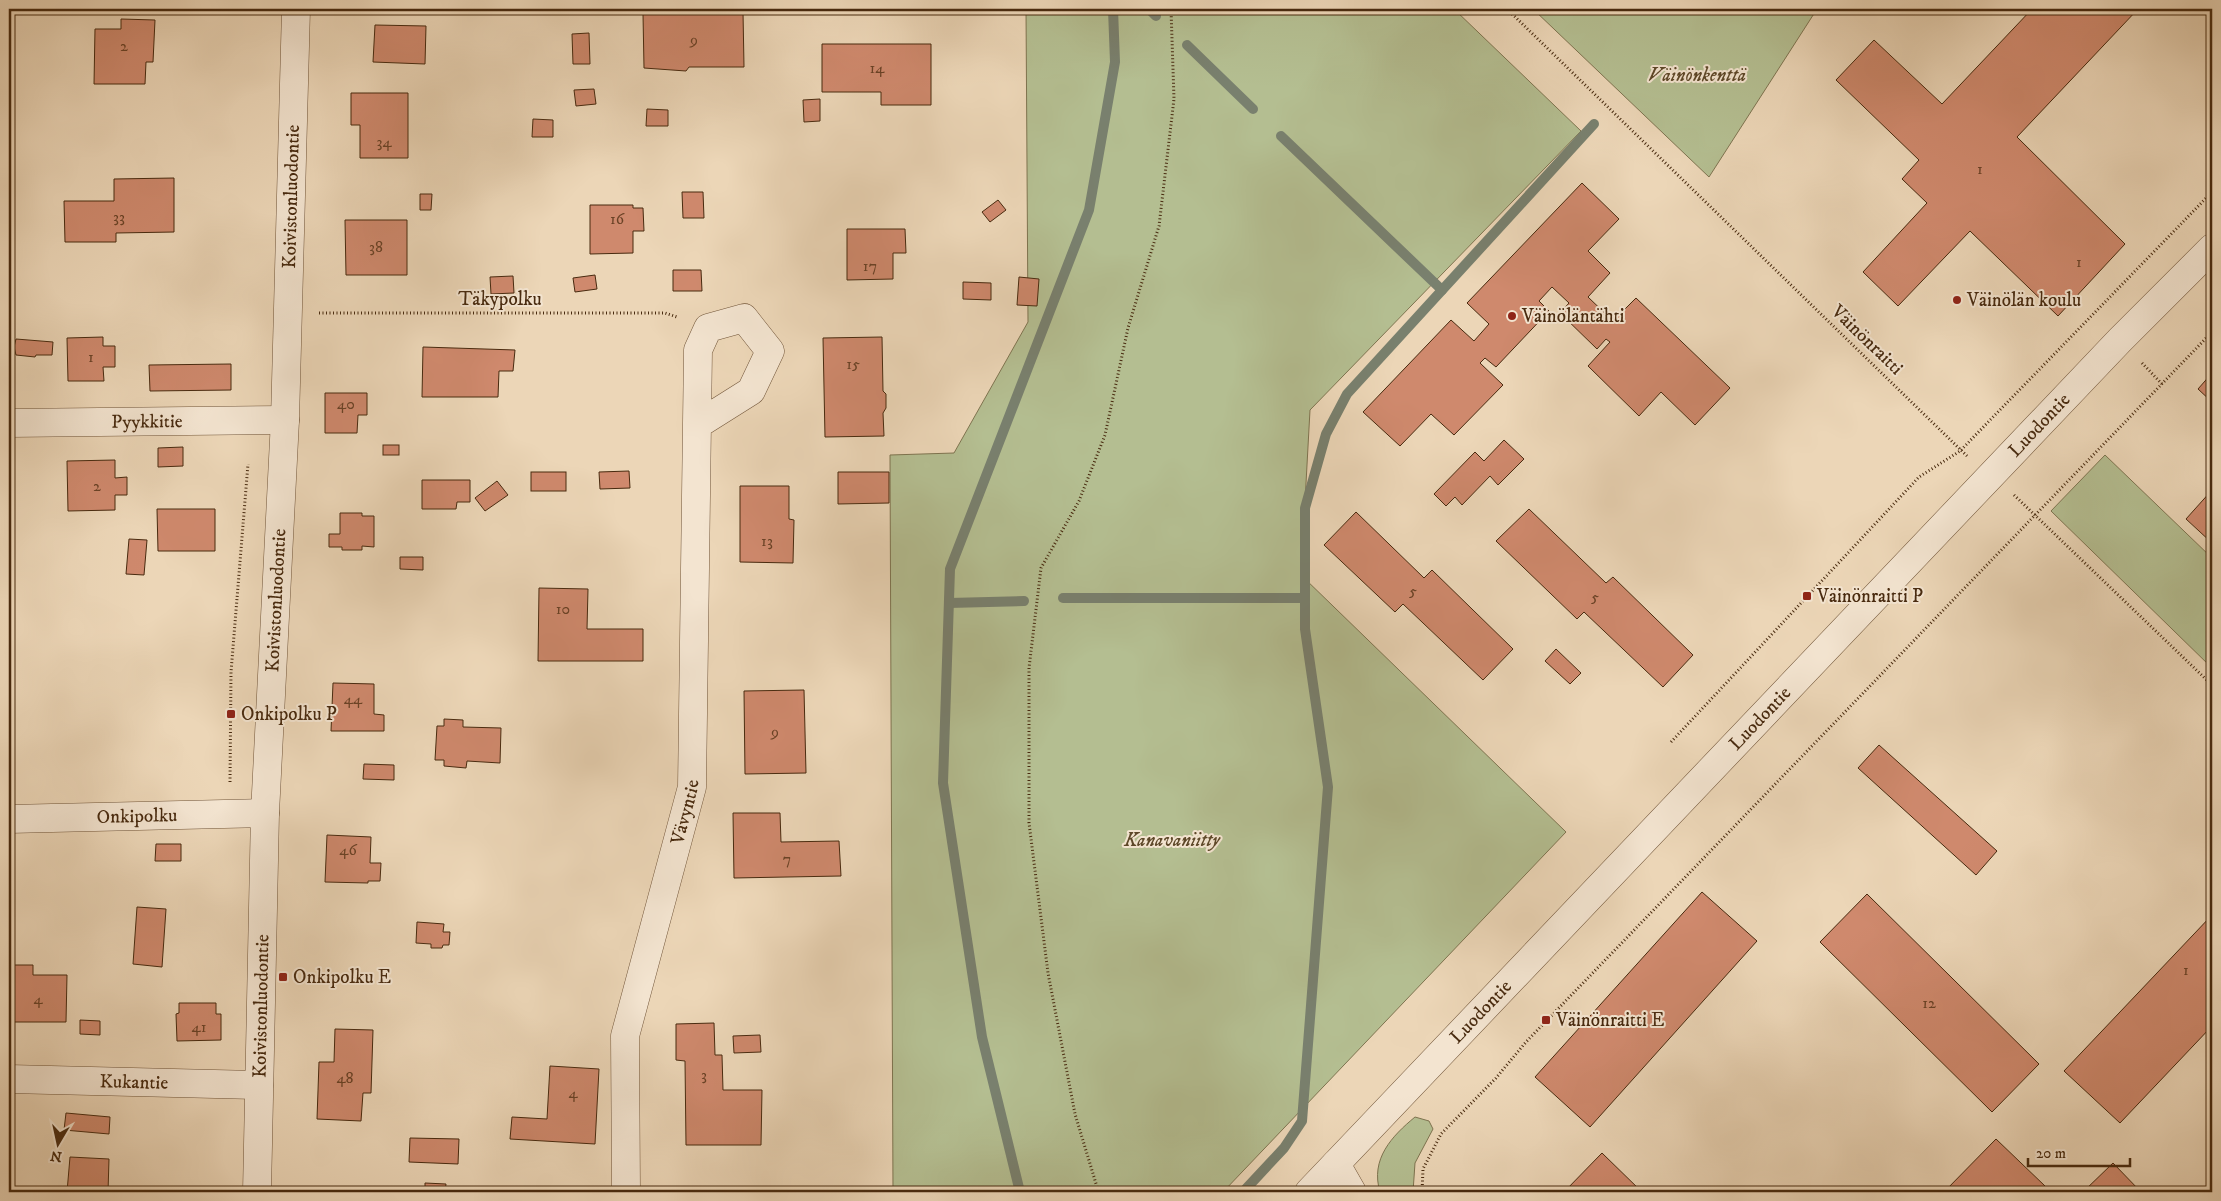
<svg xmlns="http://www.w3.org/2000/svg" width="2221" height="1201" viewBox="0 0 2221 1201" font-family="'IM FELL DW Pica',serif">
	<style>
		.green { fill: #b4be91; stroke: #7e7450 }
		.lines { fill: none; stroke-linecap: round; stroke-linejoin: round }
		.stream { stroke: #79806e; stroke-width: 10 }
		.building { fill: #cf896d; stroke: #482a0f }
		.minor-casing { stroke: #715539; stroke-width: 29 }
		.path { stroke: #482a0f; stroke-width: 3; stroke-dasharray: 1 2.5; stroke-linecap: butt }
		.minor { stroke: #f3e4d0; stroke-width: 28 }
		.poi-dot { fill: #8f2418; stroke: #f3e4d0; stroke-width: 2 }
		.labels { text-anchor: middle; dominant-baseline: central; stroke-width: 4; stroke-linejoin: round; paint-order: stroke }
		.number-label { font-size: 16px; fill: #6a4226 }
		.park-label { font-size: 19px; font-style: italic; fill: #5e4829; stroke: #f3e4d0 }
		.street-label { font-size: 19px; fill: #482a0f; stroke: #f3e4d0 }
		.poi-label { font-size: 19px; fill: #482a0f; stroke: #f3e4d0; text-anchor: start }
	</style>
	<rect width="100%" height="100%" fill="#ecd6b7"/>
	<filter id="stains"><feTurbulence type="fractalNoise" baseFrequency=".004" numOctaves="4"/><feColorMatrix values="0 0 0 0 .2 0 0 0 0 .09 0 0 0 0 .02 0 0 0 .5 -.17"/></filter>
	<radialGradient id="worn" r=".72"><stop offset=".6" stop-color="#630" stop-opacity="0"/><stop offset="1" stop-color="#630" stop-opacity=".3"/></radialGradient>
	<g class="green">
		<polygon points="1026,9 1454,9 1581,131 1310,410 1301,575 1566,832 1223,1192 893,1192 890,455 954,453 1028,322"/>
		<polygon points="1533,9 1817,9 1709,177"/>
		<polygon points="2105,455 2212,558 2212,668 2051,511"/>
		<path d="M1415,1117L1429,1121L1433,1129L1415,1163L1413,1192H1380C1370,1159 1392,1136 1415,1117Z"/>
	</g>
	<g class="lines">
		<g class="stream">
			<polyline points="1149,9 1156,16"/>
			<polyline points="1187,45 1253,109"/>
			<polyline points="1281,136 1442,290"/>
			<polyline points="1063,598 1305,598"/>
			<polyline points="949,603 1024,601"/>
			<polyline points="1020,1192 982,1037 943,783 950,569 1089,210 1115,62 1113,9"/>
			<polyline points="1243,1192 1284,1148 1302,1121 1328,787 1305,629 1305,508 1326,434 1347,394 1594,124"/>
		</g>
	</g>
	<g class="building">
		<polygon points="667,9 703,10 708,13 743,12 744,67 689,67 686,71 644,68 643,14 663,13"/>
		<polygon points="2032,9 2138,9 2017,137 2125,244 2058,316 1970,231 1898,306 1863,272 1927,203 1902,179 1919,160 1836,80 1874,40 1942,104"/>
		<polygon points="121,19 155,20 153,62 146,62 145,84 94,84 95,29 121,29"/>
		<polygon points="375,25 426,26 425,64 373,62"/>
		<polygon points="589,33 590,64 573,64 572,34"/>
		<polygon points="822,44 931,44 931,105 881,105 881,92 822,92"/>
		<polygon points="594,89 596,104 576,106 574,90"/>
		<polygon points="351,93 408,93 408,158 360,158 360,125 351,125"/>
		<polygon points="820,99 820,121 804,122 803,100"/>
		<polygon points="647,109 668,110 668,126 646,126"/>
		<polygon points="533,119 553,120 553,137 532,137"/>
		<polygon points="174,178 174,232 116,233 116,242 65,242 64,201 114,201 114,179"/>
		<polygon points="1582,183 1619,219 1588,251 1610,273 1588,297 1613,321 1636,298 1730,388 1695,425 1661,392 1639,416 1588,366 1610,342 1606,339 1597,349 1560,313 1569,303 1552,287 1539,301 1549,311 1496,367 1485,358 1480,363 1503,385 1454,435 1431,414 1400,446 1363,412 1451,320 1474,341 1489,324 1467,303"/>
		<polygon points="682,192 703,192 704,218 683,218"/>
		<polygon points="420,194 432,194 431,210 420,210"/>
		<polygon points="998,200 1006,210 990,222 982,212"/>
		<polygon points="590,205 633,205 633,208 643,208 644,231 633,231 633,253 590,254"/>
		<polygon points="345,220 407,220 407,275 346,275"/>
		<polygon points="847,229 905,229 906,253 893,253 893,279 847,280"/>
		<polygon points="673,270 701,270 702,291 673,291"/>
		<polygon points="595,275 597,289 575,292 573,278"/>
		<polygon points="513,276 514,293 491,294 490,277"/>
		<polygon points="1019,277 1039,279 1037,306 1017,305"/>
		<polygon points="963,282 991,283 991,300 963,299"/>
		<polygon points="103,337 103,346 115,346 115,367 103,367 104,381 68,381 67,338"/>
		<polygon points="882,337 883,391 886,394 886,408 883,413 884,436 825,437 823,338"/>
		<polygon points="16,339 53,342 52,355 36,355 35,357 16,355 14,347"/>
		<polygon points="423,347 515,350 513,371 499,371 498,397 422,397"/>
		<polygon points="231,364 231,390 150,391 149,365"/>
		<polygon points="2212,373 2212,402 2198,389"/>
		<polygon points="325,393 367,393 367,415 358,415 357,433 325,433"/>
		<polygon points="1504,440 1524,459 1498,485 1490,476 1462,505 1455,497 1446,506 1434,494 1475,452 1484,461"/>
		<rect x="383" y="445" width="16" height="10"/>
		<polygon points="183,447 183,466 158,467 158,448"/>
		<polygon points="115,460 115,478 127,477 127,495 115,495 115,510 68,511 67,461"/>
		<polygon points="629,471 630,488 600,489 599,472"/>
		<rect x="531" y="472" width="35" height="19"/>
		<polygon points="838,472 889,472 889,503 838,504"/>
		<polygon points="422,480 470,480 470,502 457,502 456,509 422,509"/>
		<polygon points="497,481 508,495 485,511 475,498"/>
		<polygon points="740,486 789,486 789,519 794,520 793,563 740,562"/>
		<polygon points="2212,490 2212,543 2186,519"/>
		<polygon points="157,509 215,509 215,551 158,551"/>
		<polygon points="1529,509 1606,583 1613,577 1693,655 1663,687 1584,612 1577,619 1496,541"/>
		<polygon points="1356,512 1424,578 1432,570 1513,649 1483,680 1403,604 1395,612 1324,545"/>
		<polygon points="340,513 362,513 362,516 374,516 374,547 362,546 362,550 342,550 342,547 329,547 329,534 340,534"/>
		<polygon points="129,539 147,540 144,575 126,574"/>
		<polygon points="400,557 423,557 423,570 400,569"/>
		<polygon points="539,588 588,589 587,629 643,629 643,661 538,661"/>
		<polygon points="1556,649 1581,673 1570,684 1545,661"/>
		<polygon points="333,683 374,684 374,714 384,715 384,731 331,731"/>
		<polygon points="804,690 806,773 745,774 744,691"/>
		<polygon points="444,719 463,720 463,727 501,728 500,763 467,761 466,768 444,766 444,760 435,760 437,726 444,726"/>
		<polygon points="1879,745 1997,851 1976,875 1858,768"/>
		<polygon points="364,764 394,765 394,780 363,779"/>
		<polygon points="733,813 780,813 781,842 839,841 841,876 734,878"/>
		<polygon points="327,835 371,837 370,863 381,863 380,881 368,881 368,883 325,882"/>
		<polygon points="156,844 181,844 181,861 155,861"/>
		<polygon points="1702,892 1757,941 1590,1127 1535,1077"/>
		<polygon points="1867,894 2039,1064 1992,1112 1820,942"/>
		<polygon points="137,907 166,909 162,967 133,964"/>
		<polygon points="2212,915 2212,1026 2120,1123 2064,1071"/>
		<polygon points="417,922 444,924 443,932 450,932 449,945 443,945 442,948 431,948 431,944 416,943"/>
		<polygon points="9,965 33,965 33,975 67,975 66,1022 9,1022"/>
		<polygon points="179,1003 216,1003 216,1014 221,1014 221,1040 177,1041 176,1014 179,1013"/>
		<polygon points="80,1020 100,1021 100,1035 80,1034"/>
		<polygon points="714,1023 715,1055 722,1055 723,1090 762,1090 761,1145 686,1145 685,1061 676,1060 676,1024"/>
		<polygon points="335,1029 373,1030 371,1093 363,1093 361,1121 317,1119 319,1062 334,1062"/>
		<polygon points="760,1035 761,1052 734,1053 733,1036"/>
		<polygon points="550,1066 599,1069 595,1144 510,1139 512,1117 547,1119"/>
		<polygon points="66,1113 110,1117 109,1134 64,1130"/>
		<polygon points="410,1138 459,1139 458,1164 409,1162"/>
		<polygon points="1996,1139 2045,1186 2039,1192 1944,1192"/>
		<polygon points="1602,1153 1642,1192 1564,1192"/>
		<polygon points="70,1157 109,1159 108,1192 67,1192"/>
		<polygon points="2113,1163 2141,1192 2083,1192"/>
		<polygon points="425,1183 446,1184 445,1192 425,1192"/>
	</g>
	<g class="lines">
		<g class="minor-casing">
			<g id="minor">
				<path id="s1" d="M9,423L285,420"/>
				<path id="s2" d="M9,819L265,813"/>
				<path id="s3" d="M9,1079L259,1085"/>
				<polyline points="1336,1164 1352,1192"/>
				<path id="s4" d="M257,1192L265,813L285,420L296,9"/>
				<path id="s5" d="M626,1192L625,1036L692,787L698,350L708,328L744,318L770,351L751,391L697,425"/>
				<path id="s6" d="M1309,1192L2120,340L2212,248"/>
			</g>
		</g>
		<g class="path">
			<polyline points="1507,9 1967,456"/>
			<polyline points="319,313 665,313 677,317"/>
			<polyline points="2142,363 2162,384"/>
			<polyline points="2014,495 2212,685"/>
			<polyline points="1671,742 1919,477 1960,451 2212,192"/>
			<polyline points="230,782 231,672 248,464"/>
			<polyline points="1102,1192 1097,1187 1075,1114 1048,973 1029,823 1029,668 1041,568 1079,501 1105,435 1128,328 1159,226 1174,99 1171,9"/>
			<polyline points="1422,1192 1423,1169 1441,1134 1496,1078 1526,1042 2212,332"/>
		</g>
		<use href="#minor" class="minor"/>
	</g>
	<g class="poi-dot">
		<circle cx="1957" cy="300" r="5"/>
		<circle cx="1512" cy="316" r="5"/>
		<rect x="1802" y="591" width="10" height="10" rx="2.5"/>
		<rect x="226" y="709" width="10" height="10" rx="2.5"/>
		<rect x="278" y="972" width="10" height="10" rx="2.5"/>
		<rect x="1541" y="1015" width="10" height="10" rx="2.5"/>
	</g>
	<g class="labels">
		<g class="number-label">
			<text x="694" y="40">9</text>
			<text x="124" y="46">2</text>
			<text x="877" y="68">14</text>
			<text x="384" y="142">34</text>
			<text x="1980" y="169">1</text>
			<text x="119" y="217">33</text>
			<text x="617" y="219">16</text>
			<text x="376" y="247">38</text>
			<text x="2079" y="262">1</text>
			<text x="870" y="266">17</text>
			<text x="91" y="357">1</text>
			<text x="853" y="364">15</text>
			<text x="346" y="404">40</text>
			<text x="97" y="486">2</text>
			<text x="767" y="541">13</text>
			<text x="1413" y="591">5</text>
			<text x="1595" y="597">5</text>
			<text x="563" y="609">10</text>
			<text x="353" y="699">44</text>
			<text x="775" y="732">9</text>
			<text x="348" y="850">46</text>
			<text x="787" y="859">7</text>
			<text x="2186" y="970">1</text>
			<text x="38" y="999">4</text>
			<text x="1929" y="1003">12</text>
			<text x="199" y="1027">41</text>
			<text x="704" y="1075">3</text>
			<text x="345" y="1078">48</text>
			<text x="573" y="1093">4</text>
		</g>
		<g class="park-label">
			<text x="1697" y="75">Väinönkenttä</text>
			<text x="1172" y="840">Kanavaniitty</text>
		</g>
		<g class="street-label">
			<text stroke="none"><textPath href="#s4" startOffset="996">Koivistonluodontie</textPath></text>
			<text x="500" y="299">Täkypolku</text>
			<text transform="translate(1867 340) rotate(44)">Väinönraitti</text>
			<text stroke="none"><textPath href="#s1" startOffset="138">Pyykkitie</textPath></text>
			<text stroke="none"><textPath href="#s6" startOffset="1059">Luodontie</textPath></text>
			<text stroke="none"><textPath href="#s4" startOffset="592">Koivistonluodontie</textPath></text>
			<text stroke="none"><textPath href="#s6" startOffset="654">Luodontie</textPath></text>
			<text stroke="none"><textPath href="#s5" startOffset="388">Vävyntie</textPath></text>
			<text stroke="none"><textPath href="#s2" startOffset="128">Onkipolku</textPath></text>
			<text stroke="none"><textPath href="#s4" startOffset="186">Koivistonluodontie</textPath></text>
			<text stroke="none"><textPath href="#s6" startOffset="249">Luodontie</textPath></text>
			<text stroke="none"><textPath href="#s3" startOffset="125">Kukantie</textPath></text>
		</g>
		<g class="poi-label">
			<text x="1967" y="300">Väinölän koulu</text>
			<text x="1522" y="316">Väinöläntähti</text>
			<text x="1817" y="596">Väinönraitti P</text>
			<text x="241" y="714">Onkipolku P</text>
			<text x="293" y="977">Onkipolku E</text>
			<text x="1556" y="1020">Väinönraitti E</text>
		</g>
	</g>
	<rect width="2221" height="1201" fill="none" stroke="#ecd6b7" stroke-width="30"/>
	<rect x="10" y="10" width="2201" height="1181" fill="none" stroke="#482a0f" stroke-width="2.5"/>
	<rect x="15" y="15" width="2191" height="1171" fill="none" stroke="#482a0f"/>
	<g transform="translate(58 1144) rotate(189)" stroke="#f3e4d0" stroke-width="4" paint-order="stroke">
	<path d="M0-4L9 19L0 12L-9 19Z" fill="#482a0f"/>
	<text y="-8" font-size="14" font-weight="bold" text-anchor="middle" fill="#482a0f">N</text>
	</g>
	<path d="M2028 1158v8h102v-8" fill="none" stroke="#482a0f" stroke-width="2.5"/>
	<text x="2036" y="1158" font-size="15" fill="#482a0f" stroke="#f3e4d0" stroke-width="4" paint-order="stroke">20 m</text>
	<rect width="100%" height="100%" filter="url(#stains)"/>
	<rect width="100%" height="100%" fill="url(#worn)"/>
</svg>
